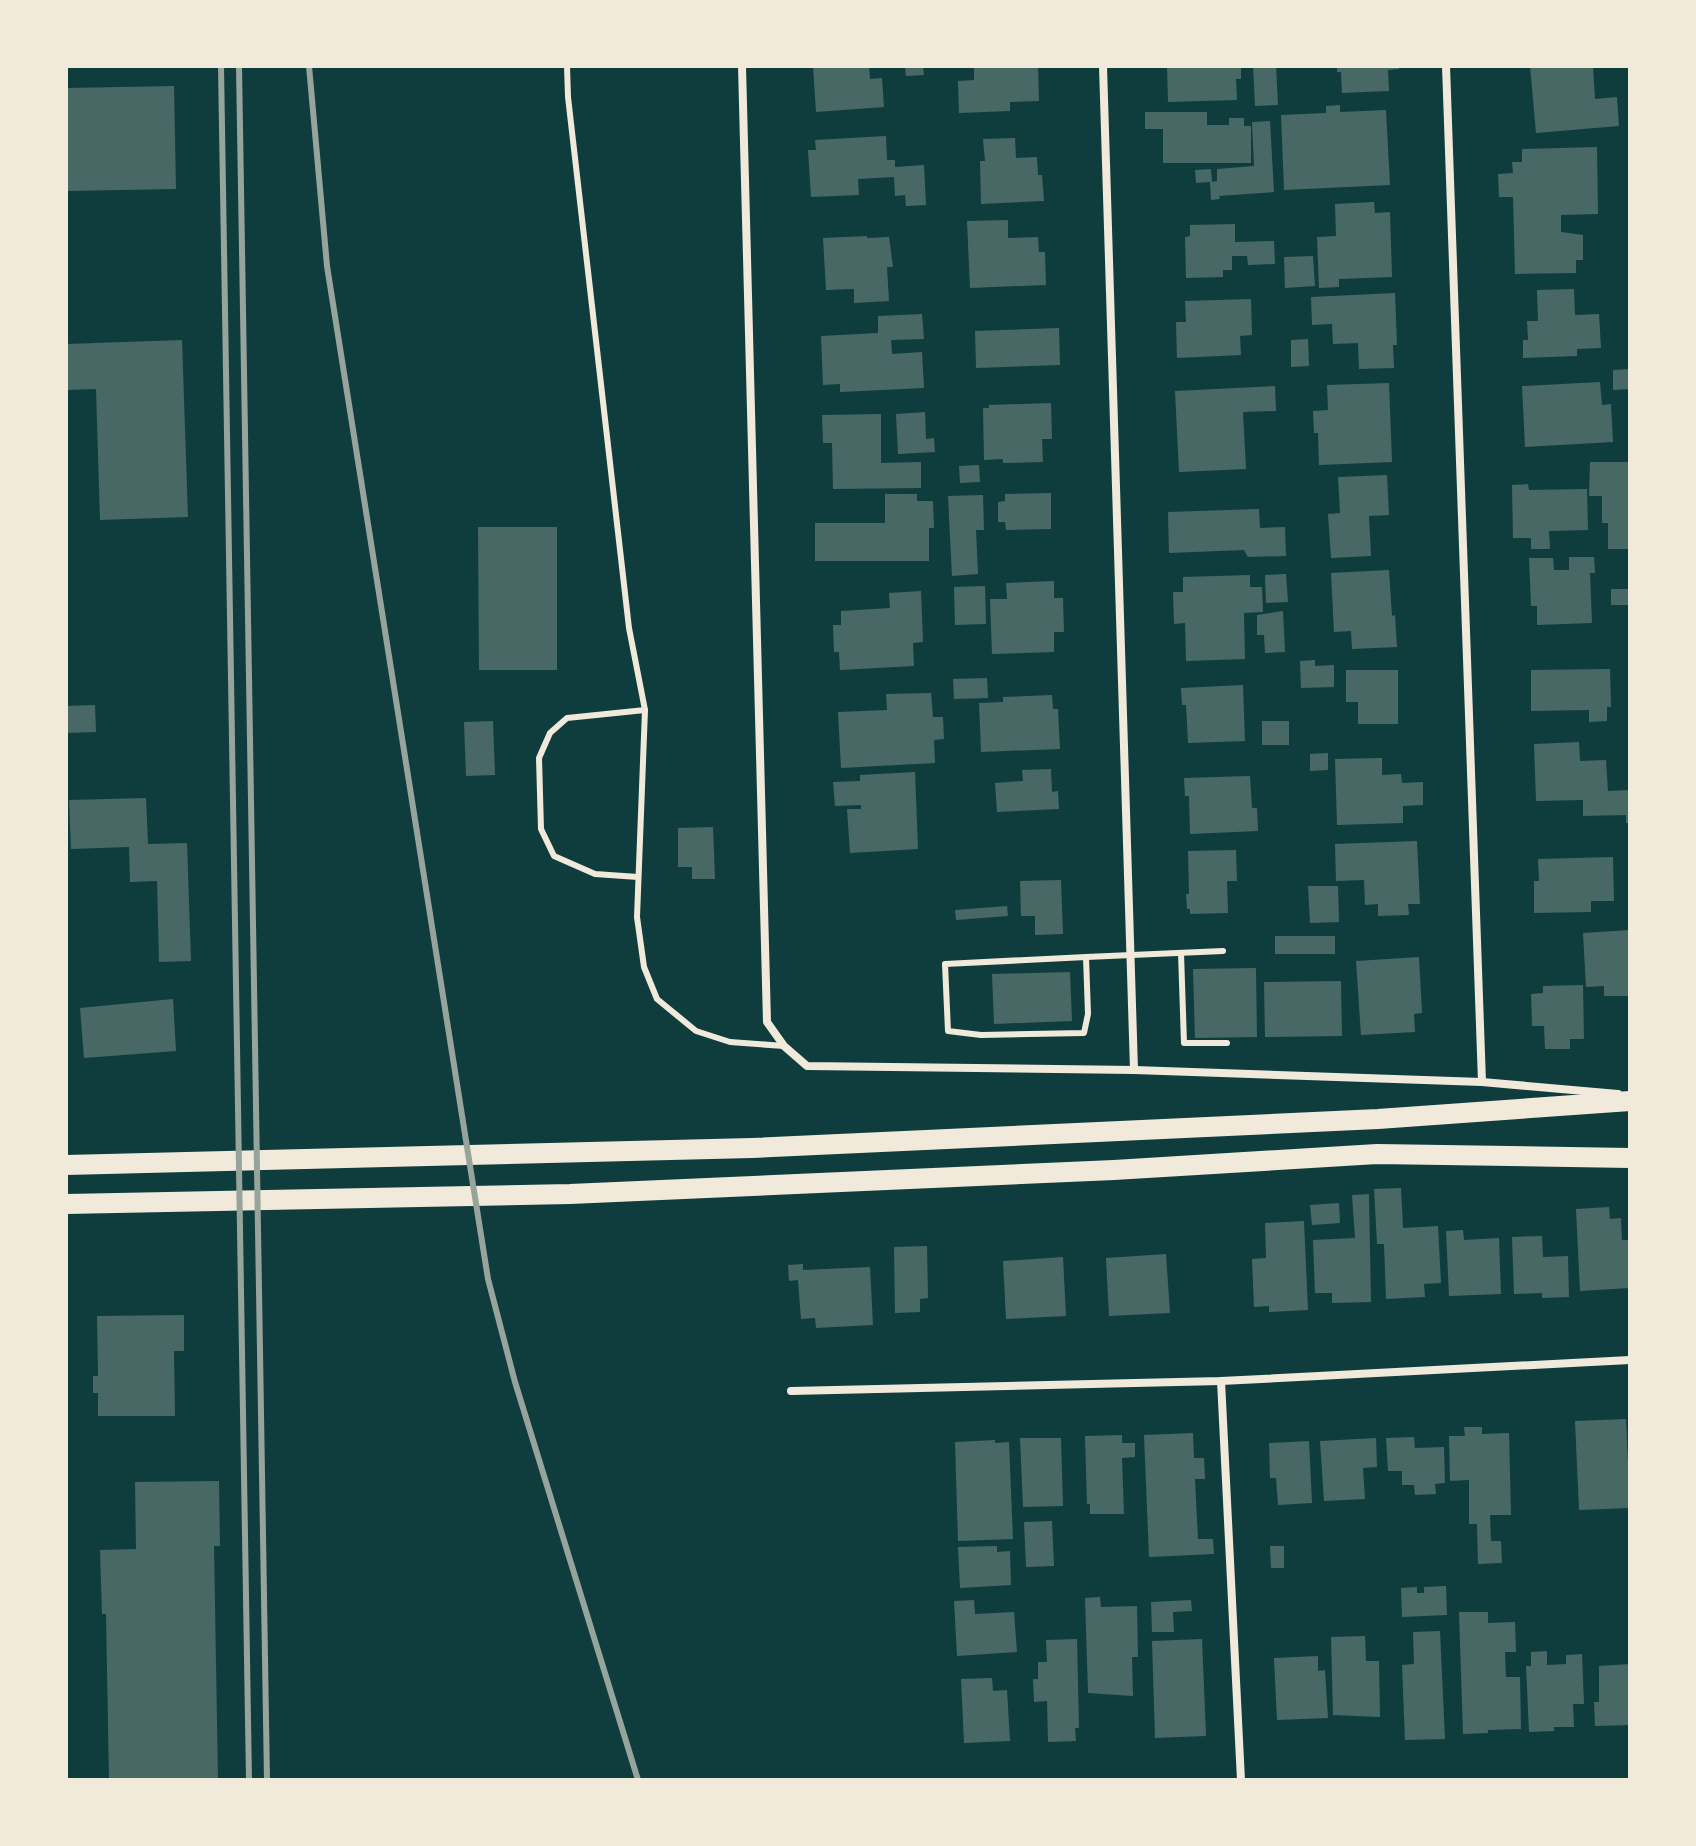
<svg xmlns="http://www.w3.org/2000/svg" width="1696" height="1846" viewBox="0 0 1696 1846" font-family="Mulish,sans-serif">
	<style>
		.building { fill: #486865 }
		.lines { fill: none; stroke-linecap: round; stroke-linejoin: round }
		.service { stroke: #f1e9da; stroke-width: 6 }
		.minor { stroke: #f1e9da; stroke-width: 8 }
		.primary { stroke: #f1e9da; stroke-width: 20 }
		.rail { stroke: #97a49c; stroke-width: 6 }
	</style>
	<rect width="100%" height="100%" fill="#0f3d3e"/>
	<g class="building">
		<polygon points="813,66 869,66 870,79 882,78 884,107 816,112"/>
		<polygon points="905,66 923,66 924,75 906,76"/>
		<polygon points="974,66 1038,66 1039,101 1010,102 1010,111 959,113 958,81 974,80"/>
		<polygon points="1167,66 1241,67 1241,79 1236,79 1237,100 1168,102"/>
		<polygon points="1253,66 1276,66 1278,105 1255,106"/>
		<polygon points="1337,66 1399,66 1399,69 1388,70 1389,91 1342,93 1341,72 1337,72"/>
		<polygon points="1530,66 1593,66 1595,99 1617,97 1619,126 1536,133"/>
		<polygon points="174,86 176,189 66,191 67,88"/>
		<polygon points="1340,105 1340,112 1386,110 1390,185 1284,190 1281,115 1326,113 1326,106"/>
		<polygon points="1145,112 1207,112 1207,125 1229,125 1229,118 1244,118 1244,126 1251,126 1251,163 1163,163 1163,129 1145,129"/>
		<polygon points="1270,121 1274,192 1219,196 1220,199 1211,200 1210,182 1196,183 1195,170 1211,169 1212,182 1217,181 1217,169 1254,166 1252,122"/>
		<polygon points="886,136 887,160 895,160 895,167 924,165 926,205 906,206 905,195 895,196 894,177 858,179 859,195 811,197 808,150 816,150 815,140"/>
		<polygon points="1015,138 1016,158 1037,157 1038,175 1042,175 1044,201 981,204 980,161 985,161 983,139"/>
		<polygon points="1597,147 1598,214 1561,215 1561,232 1583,235 1583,260 1576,260 1576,273 1515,274 1513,197 1499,197 1498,174 1513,173 1512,162 1522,162 1522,149"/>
		<polygon points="1374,202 1375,213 1390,212 1392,277 1339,279 1339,287 1319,288 1317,237 1336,236 1335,204"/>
		<polygon points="1008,220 1008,238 1038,237 1039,252 1045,252 1046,285 970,288 967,221"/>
		<polygon points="1235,224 1235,242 1274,241 1275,264 1248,265 1247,256 1232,256 1232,270 1223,270 1223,277 1186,278 1185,237 1190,236 1190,225"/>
		<polygon points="867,236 867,238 889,237 893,267 887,267 889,301 854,303 854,289 826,290 823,238"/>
		<polygon points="1313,256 1315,286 1285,288 1284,257"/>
		<polygon points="1574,289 1575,315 1599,314 1601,348 1577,349 1577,356 1523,358 1523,340 1528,340 1527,321 1538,321 1537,290"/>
		<polygon points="1395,293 1397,345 1393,345 1394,368 1359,369 1358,343 1333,344 1332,324 1312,325 1311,297"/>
		<polygon points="1251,299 1252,335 1240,336 1241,355 1177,358 1176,322 1186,322 1185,301"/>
		<polygon points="922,314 924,339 891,340 892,354 922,352 924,388 840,392 840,384 823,385 821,336 878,333 878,316"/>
		<polygon points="1059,328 1060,365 976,368 975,331"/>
		<polygon points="1308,339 1309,366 1291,367 1291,340"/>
		<polygon points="182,340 188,517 100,520 96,389 66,390 66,344"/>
		<polygon points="1630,369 1630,389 1613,390 1613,370"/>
		<polygon points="1600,382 1602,405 1611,404 1613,442 1525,447 1522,386"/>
		<polygon points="1389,383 1392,462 1319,465 1318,433 1314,433 1313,411 1328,410 1327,385"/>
		<polygon points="1275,386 1276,411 1243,412 1246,469 1179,472 1175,391"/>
		<polygon points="1051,403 1052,439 1042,439 1043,462 1003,463 1003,459 984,460 983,408 989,408 989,405"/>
		<polygon points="925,412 926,439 934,438 935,452 898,454 896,414"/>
		<polygon points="881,414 881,463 921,462 921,488 833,489 832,443 823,443 822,415"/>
		<polygon points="1590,462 1629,462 1630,549 1608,549 1608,523 1602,523 1602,496 1589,496"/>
		<polygon points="979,465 980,482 960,483 959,466"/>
		<polygon points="1387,475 1389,515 1369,516 1371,556 1331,558 1328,514 1340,513 1338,477"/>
		<polygon points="1528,484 1529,490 1587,489 1588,530 1549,531 1550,549 1531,549 1531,538 1513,538 1512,485"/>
		<polygon points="1051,493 1051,529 1006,530 1005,522 998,522 998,502 1005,501 1005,494"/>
		<polygon points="885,494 917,494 917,501 933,501 934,528 929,528 929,561 815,561 815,523 885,523"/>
		<polygon points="983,495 984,530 976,530 978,574 952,576 948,496"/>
		<polygon points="1259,509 1260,528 1285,527 1286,556 1248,557 1244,550 1169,553 1168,512"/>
		<polygon points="478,527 557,527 557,670 479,670"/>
		<polygon points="1569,557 1594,557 1595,573 1590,573 1592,623 1537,625 1537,606 1531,606 1529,558 1553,558 1554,570 1569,570"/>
		<polygon points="1389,570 1392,616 1395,615 1397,647 1352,649 1351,631 1334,632 1331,573"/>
		<polygon points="1286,574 1288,602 1266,603 1265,575"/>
		<polygon points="1250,575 1250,587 1262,587 1263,612 1244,613 1245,659 1186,661 1185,623 1174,624 1173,592 1183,592 1183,577"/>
		<polygon points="1054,581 1054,598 1063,598 1064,632 1054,632 1054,652 992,654 990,599 1007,599 1006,583"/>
		<polygon points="985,586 986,624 955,625 954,587"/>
		<polygon points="1611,589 1629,589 1630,605 1611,605"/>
		<polygon points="921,591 923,642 913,643 914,666 840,670 839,652 834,652 833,625 841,625 841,611 890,608 889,593"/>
		<polygon points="1283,611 1285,652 1265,653 1264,635 1257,635 1257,615"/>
		<polygon points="1315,660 1315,666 1334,665 1334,687 1301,688 1300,661"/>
		<polygon points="1610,669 1611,707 1607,707 1607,721 1589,722 1589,710 1531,711 1531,670"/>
		<polygon points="1346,670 1398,670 1398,724 1358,724 1358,702 1346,702"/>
		<polygon points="987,678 988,698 954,699 953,679"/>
		<polygon points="1243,685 1245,741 1188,743 1186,705 1182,705 1181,688"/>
		<polygon points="931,693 933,717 943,717 944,739 934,740 935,763 841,768 838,712 887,710 886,694"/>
		<polygon points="1052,695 1053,709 1058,709 1060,749 981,752 979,703 1003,702 1003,697"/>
		<polygon points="95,705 96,732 66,733 66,706"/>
		<polygon points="493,721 495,775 466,776 464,722"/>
		<rect x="1262" y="721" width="27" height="24"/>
		<polygon points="1579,742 1580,761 1606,760 1608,791 1630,790 1630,823 1626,823 1626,815 1583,816 1583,800 1536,801 1534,744"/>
		<polygon points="1328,753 1328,770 1310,771 1310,754"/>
		<polygon points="1382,758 1382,775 1401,774 1402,783 1423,782 1423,805 1403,806 1403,823 1337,825 1335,759"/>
		<polygon points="1051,769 1052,792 1058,791 1059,809 997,812 995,783 1023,781 1022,770"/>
		<polygon points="915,772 918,849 850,853 847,809 861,809 861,805 835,806 833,782 860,781 860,775"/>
		<polygon points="1250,776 1252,808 1257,808 1258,831 1190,834 1189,796 1185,796 1184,778"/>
		<polygon points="146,798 148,844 187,843 191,961 159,962 157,881 130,882 129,847 71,849 69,800"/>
		<polygon points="713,827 715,879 692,879 692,867 678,867 678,828"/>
		<polygon points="1417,841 1420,904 1408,904 1409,915 1378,916 1378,904 1365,905 1364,880 1336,881 1335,844"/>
		<polygon points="1236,850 1237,881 1227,881 1228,913 1190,914 1190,909 1187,909 1186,894 1189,894 1188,851"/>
		<polygon points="1613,857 1614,901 1591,901 1591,912 1534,913 1534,881 1539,881 1538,859"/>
		<polygon points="1061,880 1063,934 1035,935 1035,916 1021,916 1020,881"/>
		<polygon points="1308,886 1338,886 1339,922 1310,923"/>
		<polygon points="1007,906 1008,916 956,920 955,910"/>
		<polygon points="1630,930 1630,996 1604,996 1604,986 1586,987 1583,933"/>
		<rect x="1275" y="936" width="60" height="18"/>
		<polygon points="1419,957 1422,1013 1414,1014 1415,1032 1361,1035 1356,961"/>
		<polygon points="1256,968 1257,1037 1195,1038 1193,969"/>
		<polygon points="1070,972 1072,1021 994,1024 992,974"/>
		<polygon points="1341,981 1342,1036 1265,1037 1264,982"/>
		<polygon points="1583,985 1584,1039 1570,1039 1570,1049 1545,1049 1544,1026 1532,1026 1531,994 1543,993 1543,986"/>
		<polygon points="173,999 176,1051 84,1058 80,1008"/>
		<polygon points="1401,1188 1403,1228 1438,1226 1441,1283 1424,1284 1425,1297 1386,1299 1384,1244 1377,1244 1374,1189"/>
		<polygon points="1369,1194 1371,1302 1332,1303 1332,1293 1315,1293 1313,1240 1355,1238 1352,1195"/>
		<polygon points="1339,1203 1340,1223 1312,1225 1310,1205"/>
		<polygon points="1609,1207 1610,1219 1621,1218 1622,1240 1630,1240 1630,1288 1580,1291 1576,1209"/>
		<polygon points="1304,1221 1308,1310 1269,1312 1269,1306 1254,1307 1252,1259 1266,1258 1265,1223"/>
		<polygon points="1463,1230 1464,1240 1499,1238 1501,1294 1449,1296 1446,1231"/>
		<polygon points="1542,1236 1543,1257 1568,1256 1569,1297 1542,1298 1542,1293 1514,1294 1512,1237"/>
		<polygon points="927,1246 928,1298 920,1299 920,1312 895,1313 894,1247"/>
		<polygon points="1166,1254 1170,1313 1109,1316 1106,1258"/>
		<polygon points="1063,1257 1066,1316 1006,1319 1003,1261"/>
		<polygon points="803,1264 803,1270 870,1267 873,1325 816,1328 815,1318 801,1319 798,1280 789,1281 788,1265"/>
		<polygon points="184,1315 184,1351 174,1351 175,1416 98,1416 98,1393 93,1393 93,1376 98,1376 97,1316"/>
		<polygon points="1626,1419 1630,1508 1579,1510 1575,1421"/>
		<polygon points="1464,1427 1482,1427 1482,1434 1509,1433 1511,1515 1490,1515 1491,1541 1501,1541 1502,1563 1478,1564 1477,1524 1469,1524 1469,1480 1450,1481 1449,1436 1465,1436"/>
		<polygon points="1193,1433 1194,1458 1204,1458 1205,1479 1195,1479 1198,1539 1213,1539 1214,1554 1149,1557 1144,1435"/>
		<polygon points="1122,1435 1122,1443 1135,1443 1135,1457 1122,1458 1124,1514 1090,1514 1090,1504 1087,1504 1085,1436"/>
		<polygon points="1414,1437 1415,1448 1444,1447 1445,1483 1435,1484 1436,1494 1415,1495 1414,1485 1402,1485 1402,1471 1388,1471 1386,1438"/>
		<polygon points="1020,1438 1061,1438 1063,1506 1023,1507"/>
		<polygon points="1376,1438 1377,1467 1363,1468 1365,1499 1324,1501 1320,1441"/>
		<polygon points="995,1440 995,1443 1009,1442 1013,1539 958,1541 955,1442"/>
		<polygon points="1309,1441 1312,1503 1278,1505 1276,1478 1270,1478 1269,1443"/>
		<polygon points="219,1481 220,1546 214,1546 218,1780 109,1780 106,1614 102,1614 100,1550 136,1549 135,1482"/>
		<polygon points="1052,1521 1054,1566 1026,1567 1024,1522"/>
		<polygon points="997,1546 997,1552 1010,1551 1011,1585 960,1588 958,1547"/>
		<polygon points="1270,1546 1284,1546 1284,1568 1271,1568"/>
		<polygon points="1446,1586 1447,1615 1402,1617 1401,1588 1417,1587 1417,1593 1424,1593 1424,1587"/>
		<polygon points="1100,1597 1101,1607 1137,1606 1138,1657 1132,1657 1133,1696 1088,1693 1085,1598"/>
		<polygon points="974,1600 975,1614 1014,1612 1017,1652 957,1656 954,1601"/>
		<polygon points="1191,1600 1192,1611 1173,1612 1174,1632 1152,1632 1151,1602"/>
		<polygon points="1459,1612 1488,1612 1488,1623 1515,1622 1516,1652 1505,1652 1506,1677 1520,1677 1521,1729 1488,1730 1488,1733 1463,1734"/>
		<polygon points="1440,1631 1445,1739 1405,1740 1402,1665 1414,1664 1413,1632"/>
		<polygon points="1365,1636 1366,1661 1379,1661 1380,1717 1333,1715 1331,1637"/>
		<polygon points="1077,1639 1079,1728 1075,1728 1076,1741 1048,1742 1047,1701 1034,1702 1033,1679 1038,1679 1038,1662 1047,1662 1046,1640"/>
		<polygon points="1202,1639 1206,1736 1155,1738 1152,1641"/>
		<polygon points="1547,1651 1547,1665 1566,1664 1566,1655 1582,1654 1584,1704 1573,1704 1574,1727 1554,1727 1554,1731 1529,1732 1526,1666 1531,1666 1531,1652"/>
		<polygon points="1318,1656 1318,1671 1325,1670 1328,1718 1277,1720 1274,1658"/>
		<polygon points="1630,1664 1630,1725 1595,1726 1594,1702 1599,1702 1599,1666"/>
		<polygon points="992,1678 993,1691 1007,1690 1010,1741 964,1743 961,1679"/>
	</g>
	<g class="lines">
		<g class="service">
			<polyline points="567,66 568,97 629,628 645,710 637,917 644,967 657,999 696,1031 730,1042 784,1046"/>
			<polyline points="638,877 595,874 554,856 541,829 539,758 550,733 567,718 645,710"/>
			<polyline points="1181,953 1184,1043 1227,1043"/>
			<polygon points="1086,957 1088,1014 1084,1033 981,1035 948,1031 945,964"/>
			<polyline points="1086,957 1223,951"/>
		</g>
		<g class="minor">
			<polyline points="742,66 767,1022 784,1046 807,1066 1134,1070 1482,1082 1618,1094"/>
			<polyline points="1103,66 1134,1070"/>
			<polyline points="1446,66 1482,1082"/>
			<polyline points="1221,1381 1241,1780"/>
			<polyline points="791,1391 1221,1381 1630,1360"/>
		</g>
		<g class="primary">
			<polyline points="66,1165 752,1148 1378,1119 1630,1101"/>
			<polyline points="66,1204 570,1194 1114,1170 1377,1154 1630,1158"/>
		</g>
		<g class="rail">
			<polyline points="221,66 249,1780"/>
			<polyline points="239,66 267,1780"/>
			<polyline points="309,66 327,266 488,1279 515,1382 638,1780"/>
		</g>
	</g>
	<rect width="1696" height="1846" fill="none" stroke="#f1e9da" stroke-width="136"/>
</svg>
